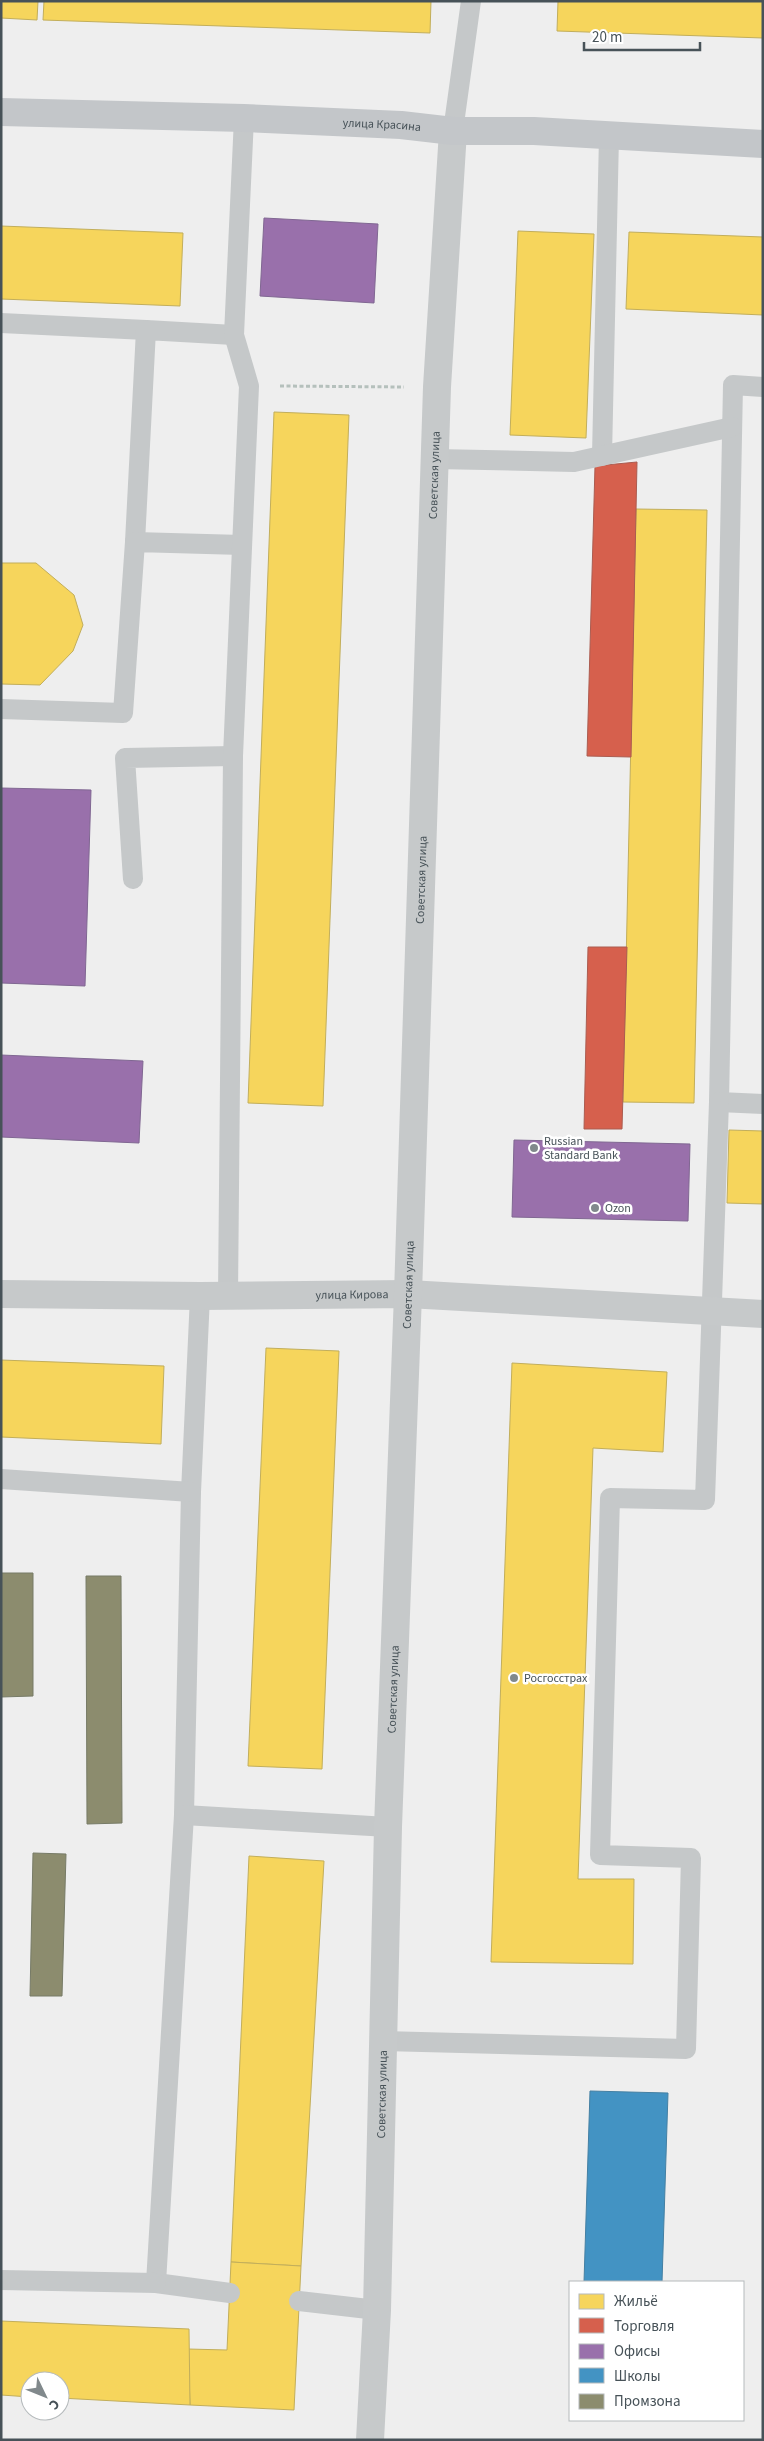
<svg xmlns="http://www.w3.org/2000/svg" width="764" height="2441" viewBox="0 0 764 2441" font-family="'Source Sans 3',sans-serif">
	<style>
		.homes { fill: #f6d55c; stroke: #c2ae5b }
		.shops { fill: #d6604d; stroke: #ab5c50 }
		.offices { fill: #9970ab; stroke: #806792 }
		.schools { fill: #4393c3; stroke: #4480a3 }
		.industry { fill: #8c8c6e; stroke: #777b67 }
		.lines { fill: none; stroke-linecap: round; stroke-linejoin: round }
		.path { stroke: #b5c0bc; stroke-width: 3; stroke-dasharray: 4 2.5; stroke-linecap: butt }
		.lane { stroke: #c5c8c9; stroke-width: 20 }
		.secondary { stroke: #c6c9ca; stroke-width: 28 }
		.primary { stroke: #c3c6c9; stroke-width: 28 }
		.poi-dot { fill: #81898c; stroke: #fff; stroke-width: 2 }
		.labels { text-anchor: middle; dominant-baseline: central; stroke-width: 5; stroke-linejoin: round; paint-order: stroke }
		.street-label { font-size: 12px; fill: #475258; stroke: #fff }
		.poi-label { font-size: 12px; fill: #475258; stroke: #fff; text-anchor: start }
	</style>
	<rect width="100%" height="100%" fill="#eee"/>
	<g class="homes">
		<polygon points="1,1 38,1 37,20 1,18"/>
		<polygon points="44,1 431,1 430,33 43,20"/>
		<polygon points="558,1 763,1 763,38 557,31"/>
		<polygon points="1,226 183,233 180,306 1,299"/>
		<polygon points="518,231 594,234 586,438 510,435"/>
		<polygon points="629,232 763,237 763,315 626,309"/>
		<polygon points="274,412 349,415 323,1106 248,1103"/>
		<polygon points="636,509 707,510 694,1103 623,1102"/>
		<polygon points="1,563 36,563 74,595 83,625 73,651 40,685 1,684"/>
		<polygon points="729,1130 763,1131 763,1204 727,1203"/>
		<polygon points="266,1348 339,1351 322,1769 248,1766"/>
		<polygon points="1,1360 164,1366 161,1444 1,1437"/>
		<polygon points="512,1363 667,1372 663,1452 593,1448 578,1879 634,1879 633,1964 491,1962"/>
		<polygon points="249,1856 324,1861 301,2266 231,2262"/>
		<polygon points="231,2262 301,2266 294,2410 190,2405 188,2349 227,2350"/>
		<polygon points="1,2321 189,2329 190,2405 60,2398 60,2381 30,2381 30,2397 1,2395"/>
	</g>
	<g class="shops">
		<polygon points="637,462 631,757 587,756 595,466"/>
		<polygon points="588,947 627,947 622,1129 584,1129"/>
	</g>
	<g class="offices">
		<polygon points="264,218 378,224 374,303 260,296"/>
		<polygon points="1,788 91,790 85,986 1,983"/>
		<polygon points="1,1055 143,1061 139,1143 1,1137"/>
		<polygon points="514,1140 690,1144 688,1221 512,1217"/>
	</g>
	<polygon class="schools" points="590,2091 668,2093 662,2282 584,2282"/>
	<g class="industry">
		<polygon points="1,1573 33,1573 33,1696 1,1697"/>
		<polygon points="86,1576 121,1576 122,1823 87,1824"/>
		<polygon points="33,1853 66,1854 62,1996 30,1996"/>
	</g>
	<g class="lines">
		<polyline class="path" points="280,386 404,387"/>
		<g class="lane">
			<polyline points="453,131 471,1"/>
			<polyline points="1,323 146,330"/>
			<polyline points="763,387 733,385 719,1102 763,1104"/>
			<polyline points="602,456 609,136"/>
			<polyline points="435,459 574,462 732,427"/>
			<polyline points="135,542 146,330 234,335"/>
			<polyline points="1,709 123,713 135,542 242,545"/>
			<polyline points="133,879 125,758 233,756"/>
			<polyline points="200,1296 191,1492 184,1815 156,2283 230,2293"/>
			<polyline points="228,1296 233,756 249,386 234,335 244,118"/>
			<polyline points="1,1479 191,1492"/>
			<polyline points="184,1815 388,1827"/>
			<polyline points="383,2041 686,2049 691,1858 600,1855 610,1498 705,1500 719,1102"/>
			<polyline points="1,2280 156,2283"/>
			<polyline points="299,2301 377,2310"/>
		</g>
		<g class="secondary">
			<path id="s1" d="M1,1294L200,1296L408,1294L763,1314"/>
			<path id="s2" d="M370,2440L377,2310L388,1827L408,1294L437,387L453,131"/>
		</g>
		<path class="primary" id="s3" d="M1,112L244,118L401,125L453,131H534L763,144"/>
	</g>
	<g class="poi-dot">
		<circle cx="534" cy="1148" r="5"/>
		<circle cx="595" cy="1208" r="5"/>
		<circle cx="514" cy="1678" r="5"/>
	</g>
	<g class="labels">
		<g class="street-label">
			<text stroke="none"><textPath href="#s3" startOffset="381">улица Красина</textPath></text>
			<text stroke="none"><textPath href="#s2" startOffset="1966">Советская улица</textPath></text>
			<text stroke="none"><textPath href="#s2" startOffset="1561">Советская улица</textPath></text>
			<text stroke="none"><textPath href="#s2" startOffset="1156">Советская улица</textPath></text>
			<text stroke="none"><textPath href="#s1" startOffset="351">улица Кирова</textPath></text>
			<text stroke="none"><textPath href="#s2" startOffset="751">Советская улица</textPath></text>
			<text stroke="none"><textPath href="#s2" startOffset="346">Советская улица</textPath></text>
		</g>
		<g class="poi-label">
			<text x="544" y="1141">Russian<tspan x="544" dy="14">Standard Bank</tspan></text>
			<text x="605" y="1208">Ozon</text>
			<text x="524" y="1678">Росгосстрах</text>
		</g>
	</g>
	<rect width="764" height="2441" fill="none" stroke="#475258" stroke-width="5"/>
	<rect x="569" y="2281" width="175" height="140" fill="#ffffff" stroke="#b5babc"/>
	<rect x="579" y="2294" width="25" height="15" fill="#f6d55c" stroke="#b5babc"/>
	<text x="614" y="2306" font-size="15" fill="#475258">Жильё</text>
	<rect x="579" y="2318" width="25" height="15" fill="#d6604d" stroke="#b5babc"/>
	<text x="614" y="2331" font-size="15" fill="#475258">Торговля</text>
	<rect x="579" y="2344" width="25" height="15" fill="#9970ab" stroke="#b5babc"/>
	<text x="614" y="2356" font-size="15" fill="#475258">Офисы</text>
	<rect x="579" y="2368" width="25" height="15" fill="#4393c3" stroke="#b5babc"/>
	<text x="614" y="2381" font-size="15" fill="#475258">Школы</text>
	<rect x="579" y="2394" width="25" height="15" fill="#8c8c6e" stroke="#b5babc"/>
	<text x="614" y="2406" font-size="15" fill="#475258">Промзона</text>
	<g transform="translate(45 2396) rotate(133)"><circle r="24" fill="#ffffff" stroke="#b5babc"/>
	<path d="M0-4L9 19L0 12L-9 19Z" fill="#81898c"/>
	<text y="-8" font-size="14" font-weight="bold" text-anchor="middle" fill="#475258">С</text>
	</g>
	<path d="M584 42v8h116v-8" fill="none" stroke="#475258" stroke-width="2.5"/>
	<text x="592" y="42" font-size="15" fill="#475258" stroke="#ffffff" stroke-width="4" paint-order="stroke">20 m</text>
</svg>
